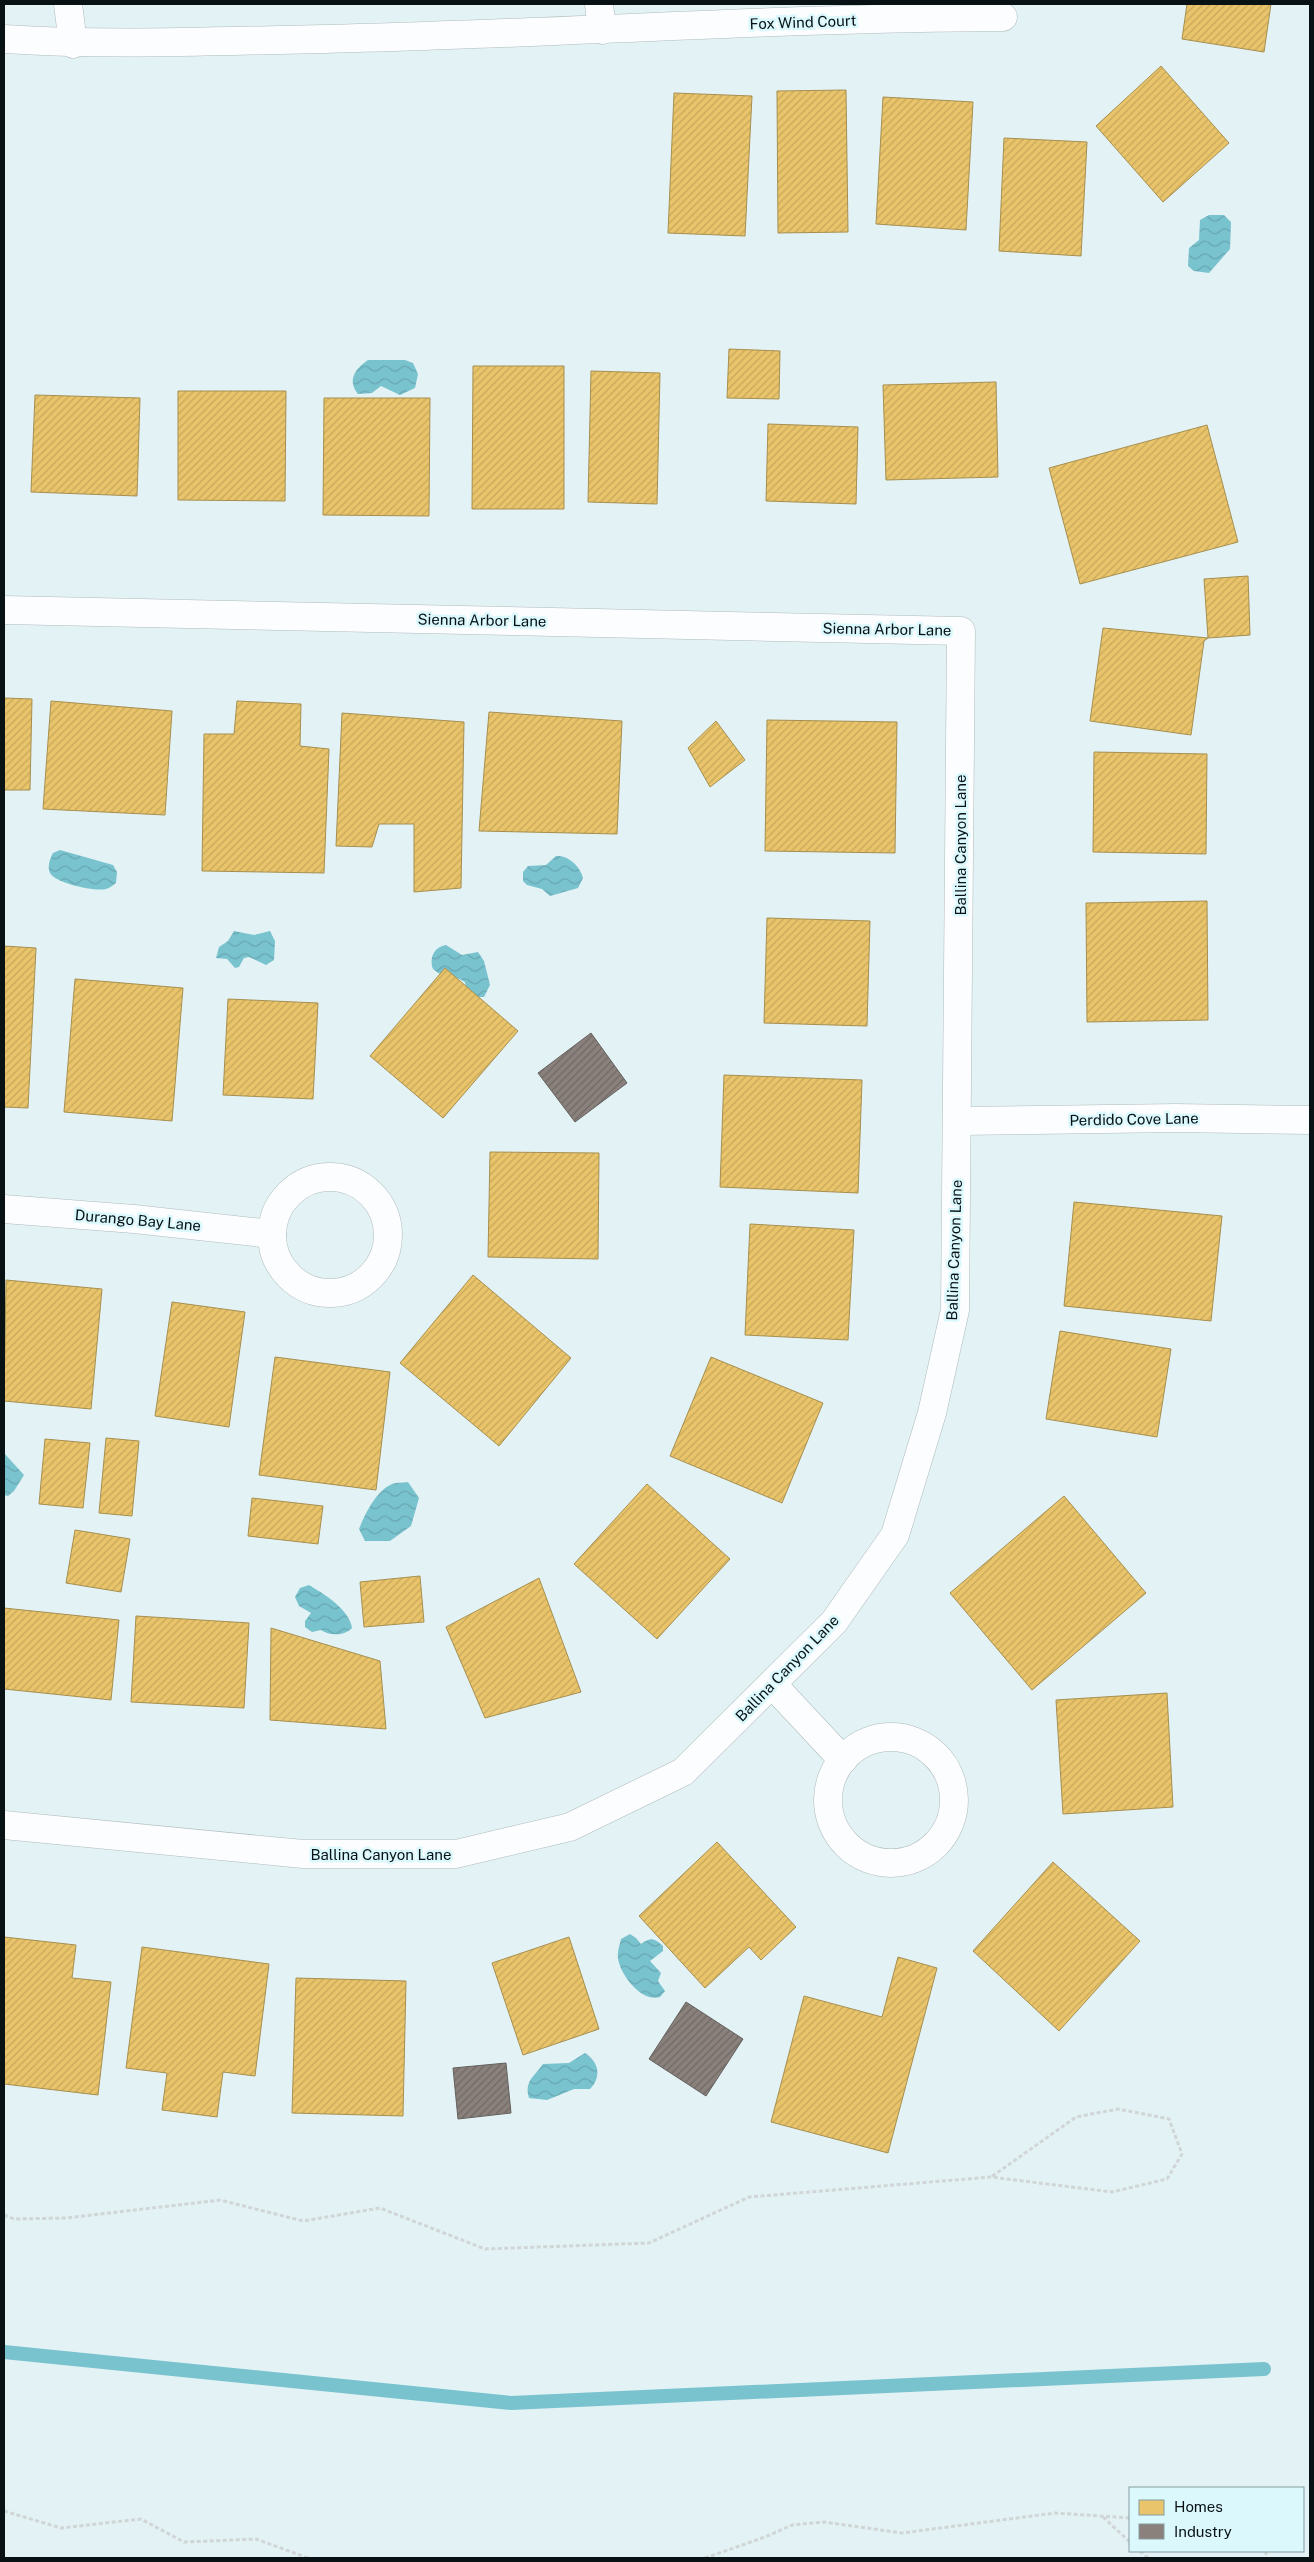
<svg xmlns="http://www.w3.org/2000/svg" width="1314" height="2562" viewBox="0 0 1314 2562" font-family="'Public Sans',sans-serif">
	<style>
		.water { fill: url(#water-waves) }
		.homes { fill: url(#homes-hatch); stroke: #a68f50 }
		.industry { fill: url(#industry-hatch); stroke: #63605d }
		.lines { fill: none; stroke-linecap: round; stroke-linejoin: round }
		.stream { stroke: #79c3cf; stroke-width: 14 }
		.street-casing { stroke: #afbbbd; stroke-width: 29 }
		.path { stroke: #d0d5d6; stroke-width: 3; stroke-dasharray: 4 2.5; stroke-linecap: butt }
		.street { stroke: #fbfdfe; stroke-width: 28 }
		.labels { text-anchor: middle; dominant-baseline: central; stroke-width: 5; stroke-linejoin: round; paint-order: stroke }
		.street-label { font-size: 15px; fill: #081214; stroke: #dbf8fd }
	</style>
	<defs>
		<pattern id="water-waves" width="16" height="10" patternUnits="userSpaceOnUse" patternTransform="scale(1.25)"><rect width="16" height="10" fill="#79c3cf"/><path d="M0 5q4-4 8 0t8 0" fill="none" stroke="#67a6b1"/></pattern>
		<pattern id="homes-hatch" width="6" height="6" patternUnits="userSpaceOnUse" patternTransform="scale(1.25)"><rect width="6" height="6" fill="#e9c46a"/><path d="M-1 1l2-2M0 6l6-6M5 7l2-2" fill="none" stroke="#c6a75b"/></pattern>
		<pattern id="industry-hatch" width="6" height="6" patternUnits="userSpaceOnUse" patternTransform="scale(1.25)"><rect width="6" height="6" fill="#8a817c"/><path d="M-1 1l2-2M0 6l6-6M5 7l2-2" fill="none" stroke="#6f6864"/></pattern>
	</defs>
	<rect width="100%" height="100%" fill="#e3f2f5"/>
	<g class="water">
		<polygon points="1209,215 1224,215 1231,222 1230,249 1209,273 1194,271 1188,266 1189,248 1199,240 1200,220"/>
		<path d="M368,360H405L413,363L418,374L415,388L400,395L381,386L372,393L358,394C347,380 355,369 368,360Z"/>
		<path d="M60,850L113,865L117,872L116,883C113,885 110,888 106,889C95,892 55,883 50,873C47,866 50,859 53,853Z"/>
		<path d="M556,856C568,855 580,866 583,878L578,888L550,896L542,889L527,885L523,881V872L528,866L546,865Z"/>
		<polygon points="234,931 254,935 270,931 275,941 274,960 266,965 249,957 244,958 239,967 235,968 227,959 216,958 219,947 228,941"/>
		<path d="M446,945L462,955L478,952L484,961L490,985L484,997H477L466,989L465,982C453,974 445,980 433,969C429,958 434,947 446,945Z"/>
		<polygon points="4,1453 24,1475 14,1491 8,1496 4,1495"/>
		<path d="M408,1482L419,1498L411,1526L390,1541H365L359,1529C365,1514 376,1491 392,1484C397,1482 404,1483 408,1482Z"/>
		<path d="M309,1585C324,1594 349,1609 352,1628C345,1636 329,1636 321,1630L312,1632L305,1627V1621L311,1613L299,1606L295,1597L300,1588Z"/>
		<path d="M630,1934L636,1938L641,1944C651,1937 654,1938 663,1946V1951L650,1961L661,1973L658,1981L665,1991L660,1997C642,2003 620,1975 618,1958C617,1952 620,1944 621,1939Z"/>
		<path d="M585,2053C599,2062 602,2077 590,2089H574L547,2100L529,2098C524,2081 534,2077 543,2064L569,2063Z"/>
	</g>
	<g class="homes">
		<polygon points="1187,4 1271,4 1264,52 1182,39"/>
		<polygon points="1161,66 1229,143 1163,202 1096,126"/>
		<polygon points="846,90 848,232 778,233 777,91"/>
		<polygon points="674,93 752,96 745,236 668,233"/>
		<polygon points="883,97 973,102 966,230 876,224"/>
		<polygon points="1004,138 1087,142 1081,256 999,251"/>
		<polygon points="729,349 780,351 779,399 727,398"/>
		<polygon points="473,366 564,366 564,509 472,509"/>
		<polygon points="591,371 660,373 657,504 588,502"/>
		<polygon points="996,382 998,477 886,480 883,385"/>
		<polygon points="178,391 286,391 285,501 178,500"/>
		<polygon points="35,395 140,398 137,496 31,492"/>
		<polygon points="324,398 430,398 429,516 323,515"/>
		<polygon points="768,424 858,427 856,504 766,501"/>
		<polygon points="1207,425 1238,542 1080,584 1049,468"/>
		<polygon points="1248,576 1250,635 1208,638 1204,579"/>
		<polygon points="1103,628 1208,638 1204,641 1191,735 1090,721"/>
		<polygon points="4,698 32,699 30,790 4,790"/>
		<polygon points="51,701 172,711 165,815 43,809"/>
		<polygon points="237,701 301,704 300,746 329,749 324,873 202,871 204,734 234,734"/>
		<polygon points="489,712 622,721 617,834 479,831"/>
		<polygon points="342,713 464,722 461,888 414,892 414,824 379,824 372,847 336,846"/>
		<polygon points="767,720 897,722 895,853 765,851"/>
		<polygon points="716,721 745,760 710,787 688,748"/>
		<polygon points="1094,752 1207,754 1206,854 1093,852"/>
		<polygon points="1207,901 1208,1020 1087,1022 1086,903"/>
		<polygon points="767,918 870,921 867,1026 764,1023"/>
		<polygon points="4,946 36,948 28,1108 4,1107"/>
		<polygon points="445,968 518,1031 443,1118 370,1056"/>
		<polygon points="75,979 183,988 172,1121 64,1112"/>
		<polygon points="228,999 318,1003 313,1099 223,1095"/>
		<polygon points="724,1075 862,1080 858,1193 720,1187"/>
		<polygon points="490,1152 599,1153 598,1259 488,1257"/>
		<polygon points="1074,1202 1222,1216 1211,1321 1064,1306"/>
		<polygon points="750,1224 854,1230 848,1340 745,1335"/>
		<polygon points="473,1275 571,1358 499,1446 400,1363"/>
		<polygon points="6,1280 102,1289 91,1409 4,1401"/>
		<polygon points="172,1302 245,1312 229,1427 155,1416"/>
		<polygon points="1060,1331 1171,1349 1157,1437 1046,1419"/>
		<polygon points="275,1357 390,1372 376,1490 259,1475"/>
		<polygon points="711,1357 823,1403 782,1503 670,1456"/>
		<polygon points="106,1438 139,1441 132,1516 99,1513"/>
		<polygon points="45,1439 90,1443 83,1508 39,1504"/>
		<polygon points="647,1484 730,1559 657,1639 574,1564"/>
		<polygon points="1064,1496 1146,1593 1032,1690 950,1593"/>
		<polygon points="252,1498 323,1506 318,1544 248,1536"/>
		<polygon points="75,1530 130,1539 121,1592 66,1583"/>
		<polygon points="420,1576 424,1622 364,1627 360,1582"/>
		<polygon points="539,1578 581,1692 485,1718 446,1627"/>
		<polygon points="4,1608 119,1620 111,1700 4,1689"/>
		<polygon points="136,1616 249,1623 244,1708 131,1702"/>
		<polygon points="271,1628 380,1661 386,1729 270,1720"/>
		<polygon points="1167,1693 1173,1807 1063,1814 1056,1700"/>
		<polygon points="717,1842 796,1927 761,1960 749,1947 705,1988 639,1916"/>
		<polygon points="1053,1862 1140,1941 1059,2031 973,1951"/>
		<polygon points="4,1937 76,1945 72,1978 111,1982 98,2095 4,2084"/>
		<polygon points="569,1937 599,2029 523,2055 492,1963"/>
		<polygon points="142,1947 269,1964 255,2076 223,2072 217,2117 162,2110 167,2073 126,2068"/>
		<polygon points="898,1957 937,1968 888,2153 771,2122 804,1996 882,2017"/>
		<polygon points="296,1978 406,1981 403,2116 292,2113"/>
	</g>
	<g class="industry">
		<polygon points="591,1033 627,1083 575,1122 538,1073"/>
		<polygon points="686,2002 743,2039 706,2096 649,2059"/>
		<polygon points="506,2063 511,2113 458,2119 453,2068"/>
	</g>
	<g class="lines">
		<polyline class="stream" points="4,2352 511,2403 1264,2369"/>
		<g class="street-casing">
			<g id="street">
				<polyline points="68,4 73,44"/>
				<polyline points="599,4 602,30"/>
				<path d="M4,39C96,45 188,42 280,40C521,36 762,18 1003,17"/>
				<polyline points="4,610 961,631 955,1310 932,1413 895,1535 834,1622 683,1772 570,1827 456,1854 303,1854 4,1825"/>
				<polyline points="958,1121 1176,1118 1310,1120"/>
				<circle cx="330" cy="1235" r="58"/>
				<polyline points="4,1209 134,1219 272,1234"/>
				<polyline points="773,1685 843,1760"/>
				<circle cx="891" cy="1800" r="63"/>
			</g>
		</g>
		<g class="path">
			<polyline points="4,2215 14,2219 66,2218 220,2200 303,2221 380,2208 485,2249 649,2243 749,2197 991,2177 1112,2192 1167,2179 1182,2154 1169,2119 1118,2109 1076,2117 991,2177"/>
			<polyline points="4,2511 61,2528 141,2519 184,2542 256,2539 308,2558"/>
			<polyline points="1103,2517 1130,2542"/>
			<polyline points="1140,2551 1148,2558"/>
			<polyline points="1266,2551 1266,2558"/>
			<polyline points="705,2558 765,2537 792,2525 824,2522 902,2533 1055,2513 1130,2518"/>
		</g>
		<use href="#street" class="street"/>
	</g>
	<g class="labels">
		<g class="street-label">
			<text transform="translate(803 22) rotate(-2)">Fox Wind Court</text>
			<text transform="translate(482 620) rotate(1)">Sienna Arbor Lane</text>
			<text transform="translate(887 629) rotate(1)">Sienna Arbor Lane</text>
			<text transform="translate(960 845) rotate(-90)">Ballina Canyon Lane</text>
			<text transform="translate(1134 1119) rotate(-1)">Perdido Cove Lane</text>
			<text transform="translate(138 1220) rotate(5)">Durango Bay Lane</text>
			<text transform="translate(954 1250) rotate(-88)">Ballina Canyon Lane</text>
			<text transform="translate(787 1668) rotate(-46)">Ballina Canyon Lane</text>
			<text x="381" y="1854">Ballina Canyon Lane</text>
		</g>
	</g>
	<rect width="1314" height="2562" fill="none" stroke="#081214" stroke-width="10"/>
	<rect x="1129" y="2487" width="175" height="65" fill="#dbf8fd" stroke="#879ca0"/>
	<rect x="1139" y="2500" width="25" height="15" fill="#e9c46a" stroke="#879ca0"/>
	<text x="1174" y="2512" font-size="15" fill="#081214">Homes</text>
	<rect x="1139" y="2524" width="25" height="15" fill="#8a817c" stroke="#879ca0"/>
	<text x="1174" y="2537" font-size="15" fill="#081214">Industry</text>
</svg>
